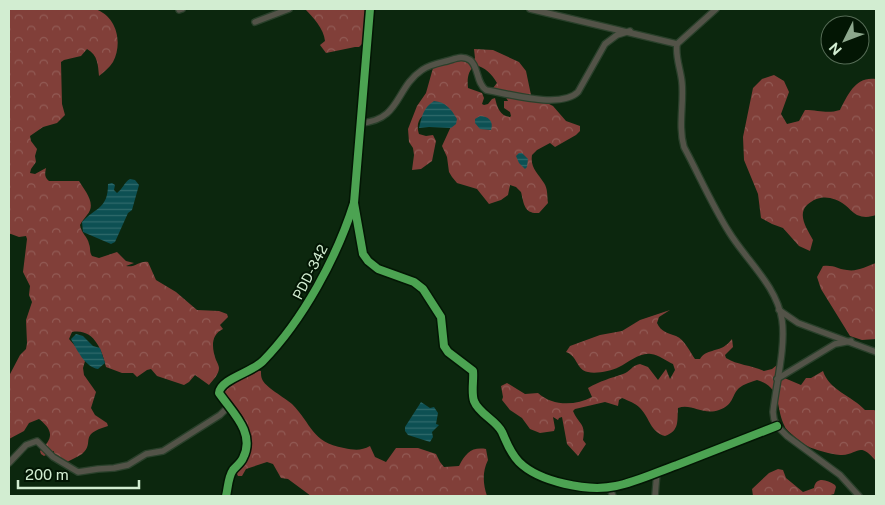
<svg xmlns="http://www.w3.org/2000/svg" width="885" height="505" viewBox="0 0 885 505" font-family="'Public Sans',sans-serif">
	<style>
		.forest { fill: url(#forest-crowns); fill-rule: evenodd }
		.water { fill: url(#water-rules) }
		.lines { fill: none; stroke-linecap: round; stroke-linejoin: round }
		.minor-casing { stroke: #2a402b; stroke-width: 8 }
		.minor { stroke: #535348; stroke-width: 5.5 }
		.cycleway-casing { stroke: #031604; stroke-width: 11 }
		.cycleway { stroke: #4ca352; stroke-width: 8 }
		.labels { text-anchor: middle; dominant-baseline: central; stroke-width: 4; stroke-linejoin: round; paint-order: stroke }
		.street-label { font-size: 14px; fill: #d2edd1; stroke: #031604 }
	</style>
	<defs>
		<pattern id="forest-crowns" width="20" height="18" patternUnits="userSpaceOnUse" patternTransform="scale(1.25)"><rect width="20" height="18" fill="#813f39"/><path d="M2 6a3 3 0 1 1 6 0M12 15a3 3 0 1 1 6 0" fill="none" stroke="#925b55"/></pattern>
		<pattern id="water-rules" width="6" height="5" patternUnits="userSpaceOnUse" patternTransform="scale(1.25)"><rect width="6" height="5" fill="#0d5053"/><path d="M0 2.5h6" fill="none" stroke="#2f6a6b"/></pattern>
	</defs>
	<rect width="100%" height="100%" fill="#0c270e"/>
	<g class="forest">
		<path d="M9,9H95C117,16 123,43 113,62C109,68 104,72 99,76C98,65 98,55 87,49L81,56L64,60L61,62L62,104L65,115L57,123L43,127L30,136L31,141L37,149L35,156L36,162L31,169L30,173L35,174L46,168C45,174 44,177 49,181H79C85,191 97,204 87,215C84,219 82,221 80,225C81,233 88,237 89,244C91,249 89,251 92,256L99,258L117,252L126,261L134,263L126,266C135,268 140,260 148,262L156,280L176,292L197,310L219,311L227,314L228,317L220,325L223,329C210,335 212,349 216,360C217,362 219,366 219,368C219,374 213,380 209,385L195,375L189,382L184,385L157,376L151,369L147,370L137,377L133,373H122L106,367C102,350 94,328 72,332L69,339L83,355L85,361L83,368L84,375L96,392L91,408L95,415L107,423L108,426C77,435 96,442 82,454C78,457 72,459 67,462H64L54,456V451L44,456L41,454L40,451C54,438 53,430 39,419L29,423L24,431L9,439V376L20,355L26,349L27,343L26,320L32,302L29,295L30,286L23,272L27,239L26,236L19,237L11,234H9Z"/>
		<path d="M305,9H369L365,28L366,40L359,47H355L326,53L320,45L325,41C324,29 313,17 305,9Z"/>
		<path d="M474,49L493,50L519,62L526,71L531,95L553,106L566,121L580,126V131L576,135L555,147L550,143L537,150L532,155C530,168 538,173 544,183C548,189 547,196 548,203L539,213C524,214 524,204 521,192L516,187L510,185L508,195L501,200L489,204L477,189L457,183L452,177L449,172L447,157L442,146L453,122L432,109C421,116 415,121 419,134L426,136L433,135L436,141L432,161L421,169L412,170L414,155L413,148L409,142L408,129L417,106L426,93L433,68L461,58L473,61L475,58ZM475,65C485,67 492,74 497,83L493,88L504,94L508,101H504V108L510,112L511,116L510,117C500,116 497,107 495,98L492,99L488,104L484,105L482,104L484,98L482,93L468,88C467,78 468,71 475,65Z"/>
		<path d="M774,75L784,81L789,92L781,114L787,124L799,121L805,110C819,110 827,114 840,110C848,94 856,76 876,79V215C870,217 864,218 857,215C853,213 849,208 845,205C833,196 819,194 807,205C797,215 807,229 813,240L810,251L799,246L783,228L772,224L761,218L758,194L744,160L743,137L753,88L762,79Z"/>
		<path d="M876,263V339L862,340L850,336L821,289L817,277L823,266C836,265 836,269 847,270C857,272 867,266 876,263Z"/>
		<path d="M670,310L659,317L657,323C661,332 668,333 676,336C685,340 690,352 695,359H700C706,349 718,352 726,345C728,344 730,341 732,339L733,347L725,355L726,358C737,365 751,365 764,371L772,369L777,365L782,377L801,385L806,378H811L823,371C829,390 852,396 865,410H874L876,411V461C859,441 859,454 842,455C833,455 812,449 805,445C801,442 786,430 785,427C775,408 783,388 757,380C751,382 744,384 739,388C731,396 734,405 719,410C703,416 692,403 678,408C677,420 680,431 665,436C650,432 650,418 640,408C635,403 629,401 622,398L619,400L618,406L605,402L575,409L573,411C579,425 586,423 583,440L586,444L578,456L567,444L562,417L559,418L558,420L553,417L555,428L554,431L540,433L530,429L522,418L510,410L502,400L503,397L501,386L507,383L525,394L538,393C552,406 575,406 592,397L588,388C600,381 611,378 623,374C630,372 632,365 640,364L648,367L658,380L666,369L670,379L675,370L673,364C666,361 659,355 651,354C640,352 629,362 619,367C611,371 596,374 588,372C576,370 578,356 566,352L570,346L600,335L622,331L640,320Z"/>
		<path d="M256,370L261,371C261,374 261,377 262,379C264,386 285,398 292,404C312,424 311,442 344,448C354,450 361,451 370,446L375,457L386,462L396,448H418L436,454L440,462L444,467L459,466C466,453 471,447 486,449L488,460C482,472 483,484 487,496H311L288,479L281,478L273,464L267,462L246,469L242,476H238L236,472C250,454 254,435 241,414C235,405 225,399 222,389L225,385Z"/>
		<path d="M778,469L783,470L786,478L803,492L814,488C816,476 827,480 835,485L836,487L834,494L827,496H753L752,489L769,473Z"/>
	</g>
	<g class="water">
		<path d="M434,101C446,102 451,109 457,119L456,124L451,128L429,127L419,128C422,116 423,108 434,101Z"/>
		<path d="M480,116C488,116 494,121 491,130L480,129L475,123V119Z"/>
		<polygon points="519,153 522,153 528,159 527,167 525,169 519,163 516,156"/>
		<path d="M130,179L135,180L139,185L132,210L128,213L115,242L111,244L83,232L82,222C96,207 108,209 108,184L112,183L115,185L114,190L117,193C123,189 124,182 130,179Z"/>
		<path d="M76,334L83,336L93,346L100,348L105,363L98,369C85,367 77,350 71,339Z"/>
		<polygon points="421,402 430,408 434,407 438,413 436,424 439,425 432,432 433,437 430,442 408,435 405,431 405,427"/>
	</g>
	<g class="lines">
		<g class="minor-casing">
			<g id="minor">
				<polyline points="530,9 677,44"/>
				<polyline points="179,10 182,9"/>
				<polyline points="255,22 289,9"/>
				<path d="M677,44C675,57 681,70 682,83C684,104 678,126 684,147C699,175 712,205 729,232C746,260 777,286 782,320C786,346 776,385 773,412L774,419L777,426L787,436L840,475L859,496"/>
				<polyline points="677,44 716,9"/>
				<path d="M361,123C401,120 395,88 422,70C429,65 439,63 447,61C455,59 462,55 470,60C479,67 476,83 486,90C509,94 561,109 578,92L605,44L617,35L630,31"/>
				<path d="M354,203L363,254L368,261L378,269L414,282L423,289L441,317L444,346L448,352L473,371C474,380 471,392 474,401C479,414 496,420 502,432C507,443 510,453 519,462C539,482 588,492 616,486C636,482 657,472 677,465C710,452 743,439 777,426"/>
				<polyline points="779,310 798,323 876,352"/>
				<polyline points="777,379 835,344 851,341"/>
				<polyline points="9,463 26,445 37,441 53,457 78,472 98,469 114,468 128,465 146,454 163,451 220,415 229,406"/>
				<polyline points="609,487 613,496"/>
				<path d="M226,496C228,488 228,477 233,470C236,466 241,463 243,458C256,433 232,412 219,393C220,379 253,372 263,361C303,320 337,257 354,203L370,9"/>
				<polyline points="655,496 657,472"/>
			</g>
		</g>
		<use href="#minor" class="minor"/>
		<g class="cycleway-casing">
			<g id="cycleway">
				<path d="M354,203L363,254L368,261L378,269L414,282L423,289L441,317L444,346L448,352L473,371C474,380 471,392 474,401C479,414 496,420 502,432C507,443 510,453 519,462C539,482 588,492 616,486C636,482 657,472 677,465C710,452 743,439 777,426"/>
				<path d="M226,496C228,488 228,477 233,470C236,466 241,463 243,458C256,433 232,412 219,393C220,379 253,372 263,361C303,320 337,257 354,203L370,9"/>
			</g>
		</g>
		<use href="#cycleway" class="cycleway"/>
	</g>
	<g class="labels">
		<g class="street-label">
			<text transform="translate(310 272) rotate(-63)">PDD-342</text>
		</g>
	</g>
	<rect width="885" height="505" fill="none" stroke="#d2edd1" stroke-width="20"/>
	<g transform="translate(845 40) rotate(228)"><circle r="24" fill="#031604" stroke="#566c56"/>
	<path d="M0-4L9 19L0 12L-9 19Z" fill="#8da88d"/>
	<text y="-8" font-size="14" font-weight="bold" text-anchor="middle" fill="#d2edd1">N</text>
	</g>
	<path d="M18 480v8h121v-8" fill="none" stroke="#d2edd1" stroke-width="2.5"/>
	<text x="25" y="480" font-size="15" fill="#d2edd1" stroke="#031604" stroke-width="4" paint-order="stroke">200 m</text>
</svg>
